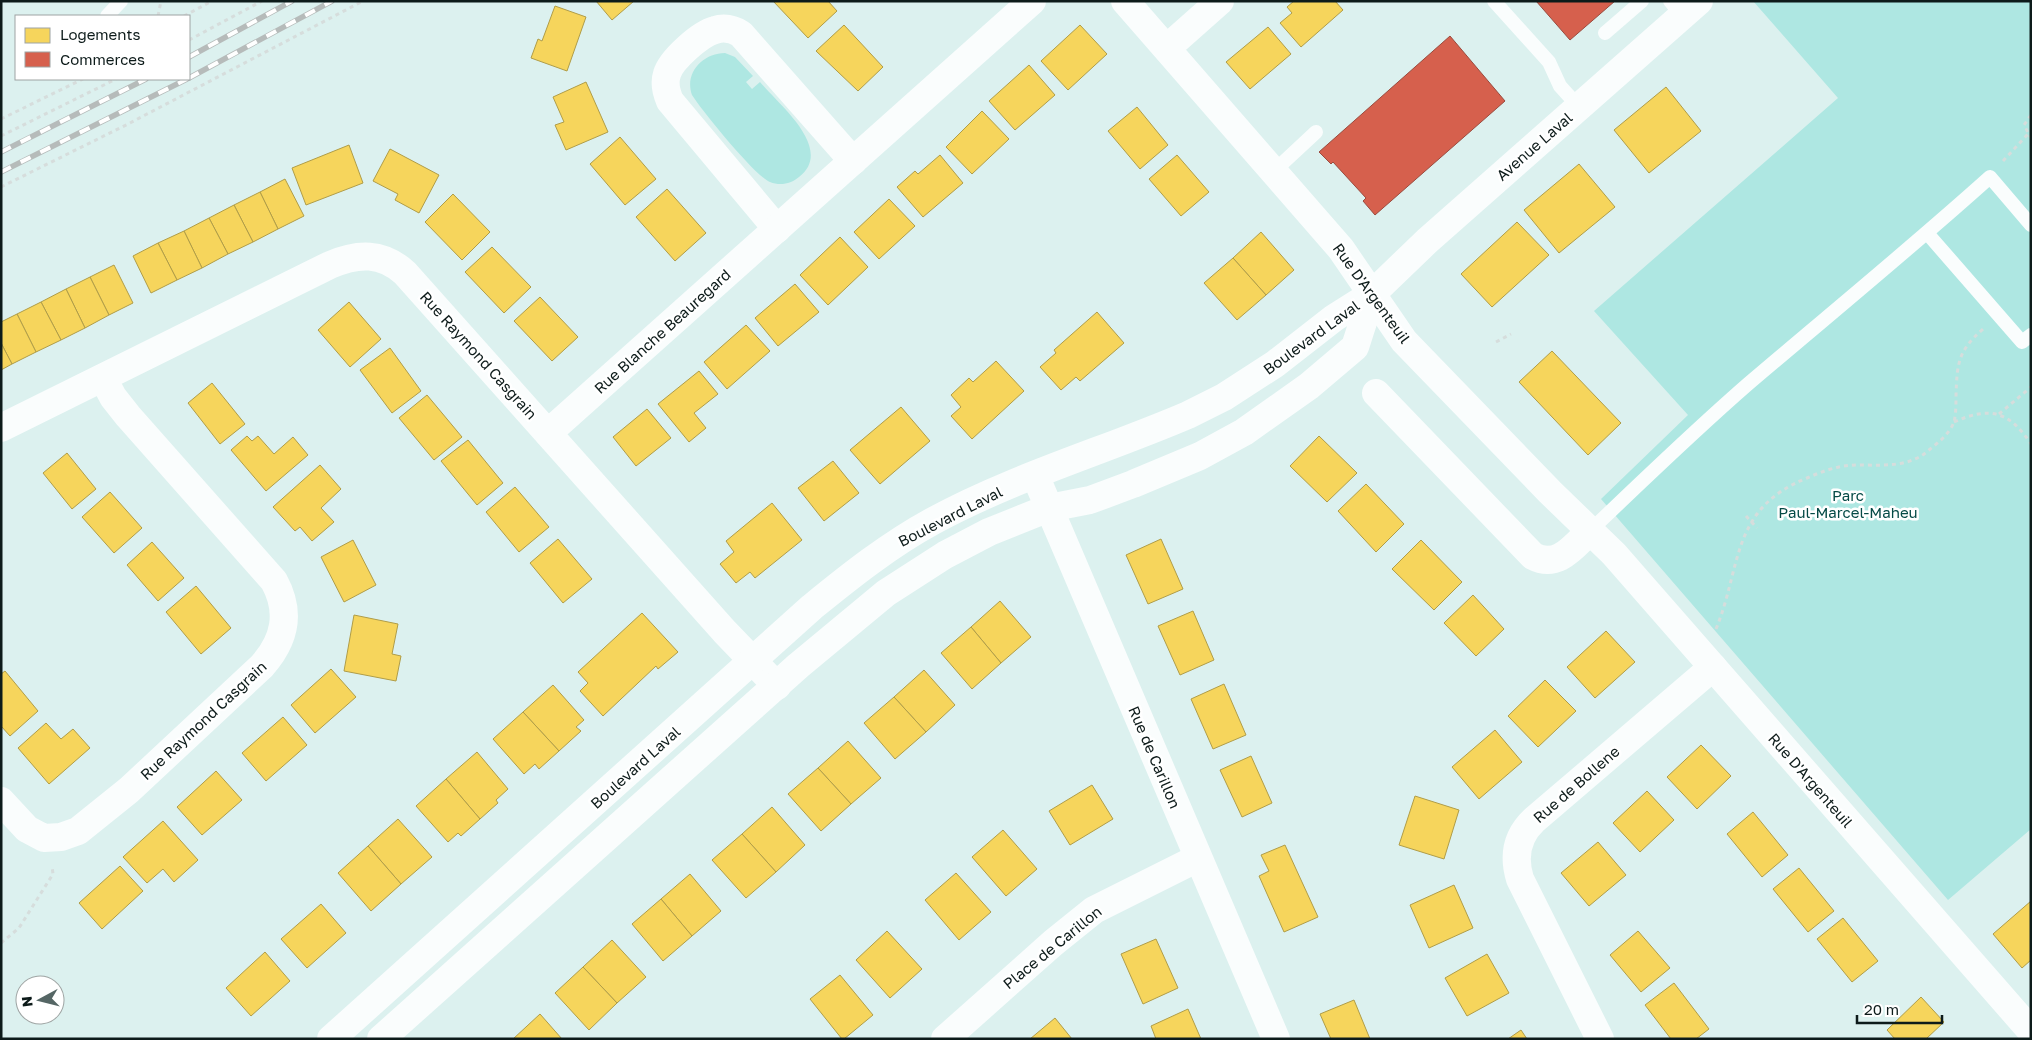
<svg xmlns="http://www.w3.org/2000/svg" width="2032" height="1040" viewBox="0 0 2032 1040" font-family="'Golos Text',sans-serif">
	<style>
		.green { fill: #aee7e2 }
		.homes { fill: #f6d55c; stroke: #b09d48 }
		.shops { fill: #d6604d; stroke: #9a4b3e }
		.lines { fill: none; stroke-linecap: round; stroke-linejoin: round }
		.path { stroke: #d6dddc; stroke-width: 3; stroke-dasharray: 4 4; stroke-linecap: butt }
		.service { stroke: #fafdfd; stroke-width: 14 }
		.minor { stroke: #fafdfd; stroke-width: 28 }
		.tertiary { stroke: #fafdfd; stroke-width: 28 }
		.rail-casing { stroke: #b6bbba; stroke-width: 5.5 }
		.rail { stroke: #fff; stroke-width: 4; stroke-dasharray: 11; stroke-linecap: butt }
		.labels { text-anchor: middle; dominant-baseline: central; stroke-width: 5; stroke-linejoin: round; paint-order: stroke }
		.street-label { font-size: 15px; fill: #0d1b1a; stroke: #fff }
		.park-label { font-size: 15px; fill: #054a46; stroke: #fff }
	</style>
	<rect width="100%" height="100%" fill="#dcf1ef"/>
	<g class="green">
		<polygon points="1753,1 2031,1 2031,829 1948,900 1601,499 1688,415 1594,311 1838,98"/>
		<path d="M725,53L735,57L753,76L746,82L752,89L760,82C779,105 835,149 799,177C791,184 780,186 770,182C756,177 702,111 692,95C684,73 703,53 725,53Z"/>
	</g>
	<g class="homes">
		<polygon points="596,1 634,1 612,20"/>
		<polygon points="773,1 828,1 837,11 808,38"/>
		<polygon points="1294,1 1335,1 1343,10 1301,47 1280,23 1292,13 1287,7"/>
		<polygon points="555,6 586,17 567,71 531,58 538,39 542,41"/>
		<polygon points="844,25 883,67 858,91 816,51"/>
		<polygon points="1080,25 1107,54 1068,90 1041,61"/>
		<polygon points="1268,27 1291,54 1250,89 1226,62"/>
		<polygon points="1029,65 1055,95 1015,130 989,101"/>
		<polygon points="586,82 608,132 566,150 555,125 564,122 553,97"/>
		<polygon points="1666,87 1701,131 1649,173 1614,130"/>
		<polygon points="1137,107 1168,145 1140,169 1108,131"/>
		<polygon points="982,111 1009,139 972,174 946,147"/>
		<polygon points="620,137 656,179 625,205 590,164"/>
		<polygon points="349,145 363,183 306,205 292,168"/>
		<polygon points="390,149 439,175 419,213 395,200 398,194 373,181"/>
		<polygon points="940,155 963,183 923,217 897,187 915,171 918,174"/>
		<polygon points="1177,155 1209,192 1181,216 1149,179"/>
		<polygon points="1579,164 1615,207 1559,253 1524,210"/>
		<polygon points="285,179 304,216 278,229 260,192"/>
		<polygon points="667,189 706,233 675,261 636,217"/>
		<polygon points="260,192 278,229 253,242 234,205"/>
		<polygon points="453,194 490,232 462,260 425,222"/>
		<polygon points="889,199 915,226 879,259 854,232"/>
		<polygon points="234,205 253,242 228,254 209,218"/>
		<polygon points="209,218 228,254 202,268 184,231"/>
		<polygon points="1517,222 1549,255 1492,307 1461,274"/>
		<polygon points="184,231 202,268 177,280 158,243"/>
		<polygon points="1261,232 1294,270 1266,295 1233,258"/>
		<polygon points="840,237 868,267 828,305 800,275"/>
		<polygon points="158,243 177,280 151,293 133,256"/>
		<polygon points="492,247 531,287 504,313 465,272"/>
		<polygon points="1233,258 1266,295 1237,320 1204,283"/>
		<polygon points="114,265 133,303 109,315 90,277"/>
		<polygon points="90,277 109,315 85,328 66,289"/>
		<polygon points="795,284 819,312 778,346 755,318"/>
		<polygon points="66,289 85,328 61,340 41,302"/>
		<polygon points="540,297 578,337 552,361 514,321"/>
		<polygon points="41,302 61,340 36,352 17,314"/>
		<polygon points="349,302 381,339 350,367 318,330"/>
		<polygon points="1097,312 1124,343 1080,381 1076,377 1061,390 1040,367 1056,353 1054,350"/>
		<polygon points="17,314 36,352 12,364 1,343 1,322"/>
		<polygon points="746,325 770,351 727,389 704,362"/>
		<polygon points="1,343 12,364 1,370"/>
		<polygon points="390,348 421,391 392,413 360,370"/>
		<polygon points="1552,351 1621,423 1588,455 1519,382"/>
		<polygon points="996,361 1024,391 972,439 951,416 961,407 951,395 969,378 973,382"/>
		<polygon points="699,371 718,394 694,413 706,428 689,442 658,404"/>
		<polygon points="212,383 245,424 220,444 188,403"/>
		<polygon points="427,395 462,437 434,460 399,418"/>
		<polygon points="901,407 930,441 880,484 850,450"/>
		<polygon points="647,409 671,438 636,466 613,437"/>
		<polygon points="247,436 252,441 258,436 274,454 293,437 308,455 266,491 231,450"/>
		<polygon points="1319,436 1357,473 1327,502 1290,466"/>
		<polygon points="468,440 503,483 477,505 441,461"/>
		<polygon points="67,453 96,489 72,509 43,473"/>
		<polygon points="833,461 859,493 824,521 798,488"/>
		<polygon points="320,465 341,489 321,508 334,522 312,541 300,527 295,531 273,507"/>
		<polygon points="1366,484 1404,524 1376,552 1338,511"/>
		<polygon points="515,487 549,527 519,552 486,512"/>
		<polygon points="110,492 142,528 114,553 82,517"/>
		<polygon points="772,503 802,540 755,578 750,572 736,583 720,564 734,552 726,541"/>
		<polygon points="558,539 592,579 563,603 530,563"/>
		<polygon points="1161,539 1183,589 1148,604 1126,555"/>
		<polygon points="353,540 376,585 344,602 321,557"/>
		<polygon points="1421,540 1462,582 1434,610 1392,569"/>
		<polygon points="152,542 184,578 158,601 127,565"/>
		<polygon points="196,586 231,628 201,654 166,612"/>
		<polygon points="1473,595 1504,629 1476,656 1444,623"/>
		<polygon points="1000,601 1031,637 1001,663 971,627"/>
		<polygon points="1193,611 1214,660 1180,675 1158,626"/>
		<polygon points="642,613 678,652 658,669 656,666 603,716 580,691 588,683 578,672"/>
		<polygon points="354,615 398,624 392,654 401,656 396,681 344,671"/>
		<polygon points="971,627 1001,663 972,689 941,653"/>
		<polygon points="1606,631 1635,662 1595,698 1567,667"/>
		<polygon points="331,669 356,697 315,733 291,705"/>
		<polygon points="924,670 955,705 926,732 894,697"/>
		<polygon points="5,671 38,711 10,736 1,726 1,674"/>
		<polygon points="1545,680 1576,711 1538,747 1508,716"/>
		<polygon points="1224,684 1246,735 1213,749 1191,699"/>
		<polygon points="553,685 584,720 576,727 581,731 559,751 523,712"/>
		<polygon points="894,697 926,732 895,759 864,723"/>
		<polygon points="523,712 559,751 539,769 535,764 524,774 493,739"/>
		<polygon points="283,717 307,745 266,781 242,753"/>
		<polygon points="46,723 61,739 73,729 90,748 49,784 18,748"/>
		<polygon points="1495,730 1522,762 1479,799 1452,767"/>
		<polygon points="848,741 881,778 851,804 818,768"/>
		<polygon points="1701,745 1731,776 1697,809 1667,777"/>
		<polygon points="477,752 508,789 496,800 498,803 480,819 446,779"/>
		<polygon points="1251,756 1272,803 1242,817 1220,770"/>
		<polygon points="818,768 851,804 821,831 788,794"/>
		<polygon points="216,771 242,800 202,835 177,807"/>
		<polygon points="446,779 480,819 461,836 458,833 448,842 416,806"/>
		<polygon points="1092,785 1113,819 1070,845 1049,811"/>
		<polygon points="1647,791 1674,820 1640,852 1613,823"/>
		<polygon points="1415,796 1459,810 1444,859 1399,845"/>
		<polygon points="772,807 805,845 776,872 742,834"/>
		<polygon points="1753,812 1788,855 1762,877 1727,834"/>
		<polygon points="398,819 432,857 401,884 368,846"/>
		<polygon points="163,821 198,860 174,882 163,869 147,883 123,857"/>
		<polygon points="1003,830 1037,869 1006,896 972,857"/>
		<polygon points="742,834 776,872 746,898 712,860"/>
		<polygon points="1598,842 1626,875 1589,906 1561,873"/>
		<polygon points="1285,845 1318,917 1284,932 1259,876 1269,871 1261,855"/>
		<polygon points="368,846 401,884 371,911 338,873"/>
		<polygon points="120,866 143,891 102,929 79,903"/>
		<polygon points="1799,868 1834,911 1808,932 1773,889"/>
		<polygon points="956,873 991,912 959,940 925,900"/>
		<polygon points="690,874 721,911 692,936 661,899"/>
		<polygon points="1454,885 1473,928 1429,948 1410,905"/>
		<polygon points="661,899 692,936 663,961 632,924"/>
		<polygon points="2031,901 2031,960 2022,968 1993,934"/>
		<polygon points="321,904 346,933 307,968 281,939"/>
		<polygon points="1843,918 1878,961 1852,982 1817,939"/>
		<polygon points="887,931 922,969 890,998 856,960"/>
		<polygon points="1638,931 1670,968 1641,992 1610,955"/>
		<polygon points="1156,939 1178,988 1143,1004 1121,954"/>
		<polygon points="612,940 646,977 617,1003 583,967"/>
		<polygon points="265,952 290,981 251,1016 226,988"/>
		<polygon points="1487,954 1509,993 1467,1016 1445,978"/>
		<polygon points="583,967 617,1003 589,1030 555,993"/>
		<polygon points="840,975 873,1015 844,1039 842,1039 810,999"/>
		<polygon points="1674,983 1709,1029 1696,1039 1671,1039 1645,1005"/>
		<polygon points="1921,997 1944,1022 1926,1039 1895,1039 1887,1030"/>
		<polygon points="1354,1000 1370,1039 1331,1039 1320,1014"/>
		<polygon points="1188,1009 1201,1039 1156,1039 1151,1026"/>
		<polygon points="540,1014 562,1039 513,1039"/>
		<polygon points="1055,1018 1072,1039 1030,1039"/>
		<polygon points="1521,1030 1527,1039 1508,1039"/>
	</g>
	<g class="shops">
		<polygon points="1536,1 1615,1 1570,40"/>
		<polygon points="1450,36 1505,101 1375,215 1363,201 1366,198 1333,162 1331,164 1319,152"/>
	</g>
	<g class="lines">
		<g class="path">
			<polyline points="158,16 161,1"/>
			<polyline points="184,16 212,1"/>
			<polyline points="189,40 262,1"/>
			<polyline points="2031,115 2024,125 2031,138"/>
			<polyline points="1,119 83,79"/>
			<polyline points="1,136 116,79"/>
			<polyline points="2003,161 2028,134"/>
			<polyline points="1,187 128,124 363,1"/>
			<polyline points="1496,342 1511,334"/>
			<polyline points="1999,414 2031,387"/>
			<path d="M1954,422C1990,406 2009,411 2031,444"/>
			<polyline points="1746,516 1757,528"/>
			<path d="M1716,629C1742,566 1730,509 1807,478C1823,471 1839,465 1857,465C1882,465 1909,468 1929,450C1938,443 1950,433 1954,422C1956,414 1956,404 1956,396C1957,363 1958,351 1983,329"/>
			<polyline points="1,943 19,928 53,874 52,866"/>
		</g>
		<g class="service">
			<polyline points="1494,1 1549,62 1560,86 1579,107"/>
			<polyline points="1670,1 1682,16"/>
			<polyline points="107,16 121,1"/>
			<polyline points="1605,33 1642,1"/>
			<polyline points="1274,171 1316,132"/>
			<polyline points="1927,233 2022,342 2031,335"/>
			<path d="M1590,531C1642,481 1694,431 1748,384C1829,315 1911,248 1990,177L2031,225"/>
		</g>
		<g class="minor">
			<polyline points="1125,1 1341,249 1404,341 1550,492 1614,554 2031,1031"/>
			<polyline points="1167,48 1220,1"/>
			<path d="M777,229L670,101C666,92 664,83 667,74C671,60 700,34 715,30C724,27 733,29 741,34L853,161"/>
			<path d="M1376,393L1533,556C1558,569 1573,547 1590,531"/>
			<path d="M1,428L330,265C358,253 382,252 405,273L725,632L777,686"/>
			<polyline points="548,433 1032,1"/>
			<polyline points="1035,475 1276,1039"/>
			<path d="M1,801L27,829L44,838L61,837L78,831L129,790L262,666C285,640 291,612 274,581L128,416L113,397L103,378"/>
			<polyline points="945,1039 1053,943 1094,910 1198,858"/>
			<path d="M1600,1039L1520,879C1513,856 1517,836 1534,820L1713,667"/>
		</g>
		<g class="tertiary">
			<path d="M331,1039L812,607C850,576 889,545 933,521C1014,477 1104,451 1188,415L1224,397L1275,364L1334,318L1372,294L1427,241L1699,1"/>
			<polyline points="381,1039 798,666 886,593 945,555 989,532 1049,508 1090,500 1133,484 1200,456 1244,432 1309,386 1355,347 1372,294"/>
		</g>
		<g class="rail-casing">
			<g id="rail">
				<polyline points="189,57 292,1"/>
				<polyline points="189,78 332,1"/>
				<polyline points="1,152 146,79"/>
				<polyline points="1,172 187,79"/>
			</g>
		</g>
		<use href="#rail" class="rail"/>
	</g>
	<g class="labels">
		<g class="street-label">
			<text transform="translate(1534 146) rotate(-41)">Avenue Laval</text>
			<text transform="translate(1372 293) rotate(54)">Rue D'Argenteuil</text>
			<text transform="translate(662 331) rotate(-42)">Rue Blanche Beauregard</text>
			<text transform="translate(1311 337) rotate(-36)">Boulevard Laval</text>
			<text transform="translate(479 355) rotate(48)">Rue Raymond Casgrain</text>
			<text transform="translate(950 516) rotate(-27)">Boulevard Laval</text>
			<text transform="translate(203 720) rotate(-43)">Rue Raymond Casgrain</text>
			<text transform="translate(1155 757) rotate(67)">Rue de Carillon</text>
			<text transform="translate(635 767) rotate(-42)">Boulevard Laval</text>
			<text transform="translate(1811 780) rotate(49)">Rue D'Argenteuil</text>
			<text transform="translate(1576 784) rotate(-41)">Rue de Bollene</text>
			<text transform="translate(1052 947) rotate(-39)">Place de Carillon</text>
		</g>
		<g class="park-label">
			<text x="1848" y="495">Parc<tspan x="1848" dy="17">Paul-Marcel-Maheu</tspan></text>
		</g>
	</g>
	<rect width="2032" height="1040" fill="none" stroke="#0d1b1a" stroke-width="5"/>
	<rect x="15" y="15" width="175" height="65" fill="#ffffff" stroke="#9ea4a3"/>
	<rect x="25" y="28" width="25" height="15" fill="#f6d55c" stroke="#9ea4a3"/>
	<text x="60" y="40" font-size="15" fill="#0d1b1a">Logements</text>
	<rect x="25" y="52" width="25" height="15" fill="#d6604d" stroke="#9ea4a3"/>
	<text x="60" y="65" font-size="15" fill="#0d1b1a">Commerces</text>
	<g transform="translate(40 1000) rotate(263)"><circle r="24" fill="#ffffff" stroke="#9ea4a3"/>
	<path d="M0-4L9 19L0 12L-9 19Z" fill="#556665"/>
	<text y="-8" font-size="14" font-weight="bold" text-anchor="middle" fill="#0d1b1a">N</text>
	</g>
	<path d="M1857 1015v8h85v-8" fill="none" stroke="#0d1b1a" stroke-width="2.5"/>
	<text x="1864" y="1015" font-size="15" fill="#0d1b1a" stroke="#ffffff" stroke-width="4" paint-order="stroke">20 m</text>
</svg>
